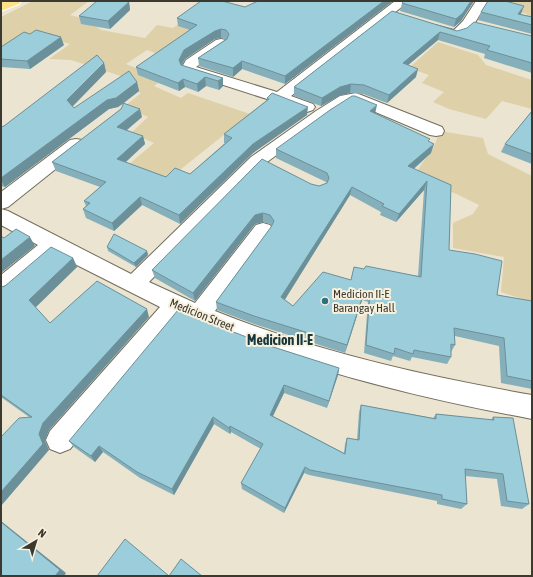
<svg xmlns="http://www.w3.org/2000/svg" width="533" height="577" viewBox="0 0 533 577" font-family="'Asap Condensed',sans-serif">
	<style>
		.green { fill: #ded1a9 }
		.lines { fill: none; stroke-linecap: round; stroke-linejoin: round }
		.minor-casing { stroke: #736d5c; stroke-width: 2 }
		.major-casing { stroke: #fff; stroke-width: 2 }
		.minor { fill: #fff; fill-rule: evenodd }
		.major { fill: #fde287; fill-rule: evenodd }
		.wall { fill: #85b0bb; fill-rule: evenodd }
		.shaded-wall { fill: #6c9099 }
		.building { fill: #9bcdda; stroke: #6c9099; fill-rule: evenodd }
		.poi-dot { fill: #2e7282; stroke: #f8f1de; stroke-width: 1.5 }
		.labels { text-anchor: middle; dominant-baseline: central; stroke-width: 4; stroke-linejoin: round; paint-order: stroke }
		.poi-label { font-size: 12px; fill: #3c3931; stroke: #f8f1de; text-anchor: start }
		.street-label { font-size: 12px; fill: #3c3931; stroke: #f8f1de }
		.quarter-label { font-size: 14px; font-weight: bold; fill: #15363d; stroke: #f8f1de }
	</style>
	<rect width="100%" height="100%" fill="#eae4d1"/>
	<g class="green">
		<polygon points="33,1 89,1 70,15 86,19 101,30 145,38 157,25 173,28 182,22 200,27 160,55 147,50 126,64 163,79 154,86 181,98 188,93 250,114 166,181 127,166 154,143 131,133 148,117 124,107 141,93 117,85 124,77 71,60 49,59 70,44 29,33 1,48 1,17"/>
		<polygon points="509,1 532,1 532,24 523,21 527,14 504,8"/>
		<polygon points="438,42 478,55 486,65 532,80 532,109 502,101 486,119 449,109 433,102 444,92 422,83 429,75 409,68"/>
		<polygon points="440,131 483,138 488,154 532,176 532,300 525,300 501,292 504,257 453,248 453,223 473,214 479,205 415,174 434,146"/>
	</g>
	<g class="lines">
		<g class="minor-casing">
			<g id="minor">
				<polygon points="395,1 409,1 291,96 313,104 315,107 313,110 307,112 301,110 183,72 181,69 186,60 216,40 221,39 226,40 228,43 226,46 196,67 277,92"/>
				<polygon points="476,1 488,1 473,26 463,37 451,38 430,32 428,29 430,26 435,25 454,30 463,21"/>
				<path d="M356,93L442,127L444,131L442,135L436,136L430,135L354,103H350L328,117L263,165L149,282L195,303L256,225L263,223L270,225L273,230L270,235L215,311C317,352 424,376 532,395V419C411,396 292,367 179,316L70,449L60,453L50,449L46,440L50,431L160,307L55,254L9,293L1,296V275L38,245L1,225V209L8,211L131,274L251,157L316,111L340,96Z"/>
				<polygon points="76,139 82,140 85,144 82,148 8,207 1,209 1,192 70,140"/>
			</g>
		</g>
		<g class="major-casing">
			<polygon id="major" points="4,1 21,1 19,4 1,11 1,2"/>
		</g>
		<use href="#minor" class="minor"/>
		<use href="#major" class="major"/>
	</g>
	<g class="wall">
		<polygon points="258,1 393,1 285,84 242,69 233,77 199,66 198,58 226,39 221,38 215,39 185,59 182,65 223,78 223,86 219,90 206,86 198,92 185,87 179,91 138,75 136,67 190,30 178,26 177,18 245,7"/>
		<polygon points="404,1 474,1 461,21 454,27 400,11 402,3"/>
		<polygon points="488,1 505,1 505,2 521,14 532,17 532,34 478,20 481,12"/>
		<polygon points="129,2 130,10 110,29 81,24 79,16"/>
		<polygon points="392,11 457,31 532,36 532,73 484,58 485,54 438,40 408,65 416,77 387,103 363,94 350,93 339,96 321,106 294,96 294,87"/>
		<polygon points="64,45 30,69 1,67 1,47"/>
		<polygon points="104,63 106,72 72,107 74,108 137,82 139,91 124,103 142,117 126,130 143,136 145,144 126,162 166,177 190,174 225,143 224,143 224,134 267,100 267,98 307,115 253,153 180,224 142,205 114,231 86,218 83,209 86,206 84,201 100,187 56,171 52,162 121,109 123,105 123,104 118,107 109,109 5,187 1,186 1,127 4,126"/>
		<polygon points="532,111 532,164 501,152 505,144"/>
		<path d="M375,114L429,142L431,153L414,169L451,185L449,250L497,295L532,301V389L501,383L499,346L455,336V345L451,352V357L447,364L412,357L410,361L393,356L391,361L364,353L368,302L362,300L345,353L332,349L254,324L217,310L216,302L272,226L270,224L263,222L255,224L195,301L155,278L152,270L311,184L319,186L327,183L326,182L276,158V149ZM424,190L418,276L364,269L351,280L293,306L284,300L350,195L381,212L380,215L396,222Z"/>
		<polygon points="107,247 147,251 148,255 136,267 108,251"/>
		<polygon points="73,258 77,267 35,307 50,323 149,317 49,430 45,441 49,450 29,417 1,397 1,287"/>
		<polygon points="264,344 339,368 338,375 327,408 284,393 273,416 344,453 345,444 347,438 357,440 359,412 361,405 433,418 436,414 491,420 493,417 529,504 522,509 501,506 497,479 465,476 467,504 461,509 437,504 437,501 309,475 304,473 284,513 242,489 241,483 261,449 231,432 230,434 214,424 174,495 140,478 103,452 95,462 74,447 69,441"/>
	</g>
	<g class="shaded-wall">
		<polygon points="384,1 393,1 285,84 285,76"/>
		<polygon points="471,1 474,1 461,21 454,27 456,19"/>
		<polygon points="129,2 130,10 110,29 108,21"/>
		<polygon points="524,6 521,14 515,22 518,14"/>
		<polygon points="221,29 221,38 215,39 185,59 180,68 179,60 184,50 215,31"/>
		<polygon points="440,32 438,40 401,71 403,63"/>
		<polygon points="61,37 64,45 30,69 27,61"/>
		<polygon points="242,61 242,69 233,77 233,68"/>
		<polygon points="104,63 106,72 70,109 67,100"/>
		<polygon points="418,69 416,77 387,103 389,95"/>
		<polygon points="205,77 206,86 198,92 197,84"/>
		<polygon points="223,78 223,86 219,90 218,81"/>
		<polygon points="183,79 185,87 179,91 178,83"/>
		<polygon points="137,82 139,91 118,107 109,109 5,187 1,180 1,178 107,100"/>
		<polygon points="351,84 350,93 339,96 321,106 322,98 340,87"/>
		<polygon points="377,105 375,114 368,120 370,111"/>
		<polygon points="308,107 307,115 253,153 180,224 179,215 253,144"/>
		<polygon points="140,109 142,117 120,136 117,127"/>
		<polygon points="143,136 145,144 120,167 117,159"/>
		<polygon points="434,144 431,153 406,175 408,166"/>
		<polygon points="427,181 424,190 396,222 399,214"/>
		<polygon points="352,187 350,195 281,306 281,297"/>
		<polygon points="140,197 142,205 114,231 112,223"/>
		<polygon points="263,213 263,222 255,224 195,301 193,293 255,215"/>
		<polygon points="30,237 35,246 1,273 1,260"/>
		<polygon points="147,251 148,255 136,267 134,263"/>
		<polygon points="73,258 77,267 34,309 29,300"/>
		<polygon points="364,292 362,300 345,353 347,345"/>
		<polygon points="147,309 149,317 49,430 45,441 49,450 1,506 1,492 39,434 43,423"/>
		<polygon points="339,368 338,375 327,408 329,401"/>
		<polygon points="284,385 284,393 270,422 270,415"/>
		<polygon points="213,417 214,424 174,495 172,489"/>
		<polygon points="230,426 231,432 230,434 229,428"/>
		<polygon points="99,446 103,452 95,462 91,456"/>
		<polygon points="305,467 304,473 284,513 285,508"/>
		<polygon points="1,521 66,573 64,576 55,576 1,522"/>
	</g>
	<g class="building">
		<polygon points="97,1 124,1 129,2 108,21 79,16"/>
		<polygon points="201,1 222,1 245,7 258,1 384,1 285,76 242,61 233,68 198,58 227,39 229,34 226,30 221,29 215,31 184,50 179,60 181,65 223,78 218,81 205,77 197,84 183,79 178,83 136,67 197,25 177,18"/>
		<polygon points="404,1 471,1 463,13 456,19 402,3"/>
		<polygon points="488,1 505,1 524,6 518,14 532,17 532,25 481,12"/>
		<polygon points="392,11 457,31 467,28 474,22 532,36 532,63 487,50 490,46 440,32 403,63 418,69 389,95 364,85 351,84 340,87 322,98 294,87"/>
		<polygon points="36,30 61,37 27,61 1,59 1,47 24,32 30,34"/>
		<polygon points="97,55 104,63 67,100 74,108 129,71 137,82 116,98 107,100 1,178 1,127 4,126"/>
		<polygon points="272,93 308,107 253,144 179,215 140,197 112,223 83,209 90,203 84,201 106,182 52,162 121,109 123,105 123,103 140,109 117,127 143,136 117,159 166,177 175,168 190,174 232,138 224,134 269,99 267,98"/>
		<path d="M352,96H355L377,105L370,111L430,139L428,141L434,144L408,166L451,185L449,250L475,254L502,261L497,295L532,301V381L507,376L504,338L454,328L455,345L451,344V357L414,350L413,354L395,348L394,354L366,345L370,293L364,292L347,345L334,341L254,316L216,302L271,227L274,221L270,215L263,213L255,215L193,293L152,270L262,159L311,184L319,186L327,183L329,178L327,173L276,149L330,110ZM427,181L421,277L366,266L364,269L354,267L351,280L323,272L293,306L281,297L352,187L384,204L382,206L399,214Z"/>
		<polygon points="532,111 532,154 505,144"/>
		<polygon points="16,229 30,237 1,260 1,236 4,238"/>
		<polygon points="114,234 147,251 134,263 107,247"/>
		<polygon points="51,247 73,258 29,300 50,323 97,281 147,309 43,423 39,434 43,444 1,492 1,437 19,418 32,417 1,395 1,287 5,286"/>
		<polygon points="178,310 264,344 339,368 329,401 284,385 270,415 345,454 347,438 359,440 361,405 436,419 436,414 494,420 493,417 513,418 529,504 507,501 503,474 465,469 467,504 442,499 442,495 310,470 305,467 285,508 241,483 263,444 230,426 229,428 213,417 172,489 137,472 99,446 91,456 69,441"/>
		<polygon points="1,522 60,570 55,576 1,576"/>
		<polygon points="125,539 169,576 181,559 202,576 97,576"/>
	</g>
	<circle class="poi-dot" cx="325" cy="301" r="4"/>
	<g class="labels">
		<g class="poi-label">
			<text x="333" y="294">Medicion II-E<tspan x="333" dy="14">Barangay Hall</tspan></text>
		</g>
		<g class="street-label">
			<text transform="translate(202 315) rotate(22)">Medicion Street</text>
		</g>
		<g class="quarter-label">
			<text x="280" y="340">Medicion II-E</text>
		</g>
	</g>
	<rect width="533" height="577" fill="none" stroke="#3c3931" stroke-width="4"/>
	<g transform="translate(36 541) rotate(38)" stroke="#f8f1de" stroke-width="3" paint-order="stroke">
	<path d="M0-3L7 15L0 10L-7 15Z" fill="#3c3931"/>
	<text y="-6" font-size="11" font-weight="bold" text-anchor="middle" fill="#3c3931">N</text>
	</g>
</svg>
